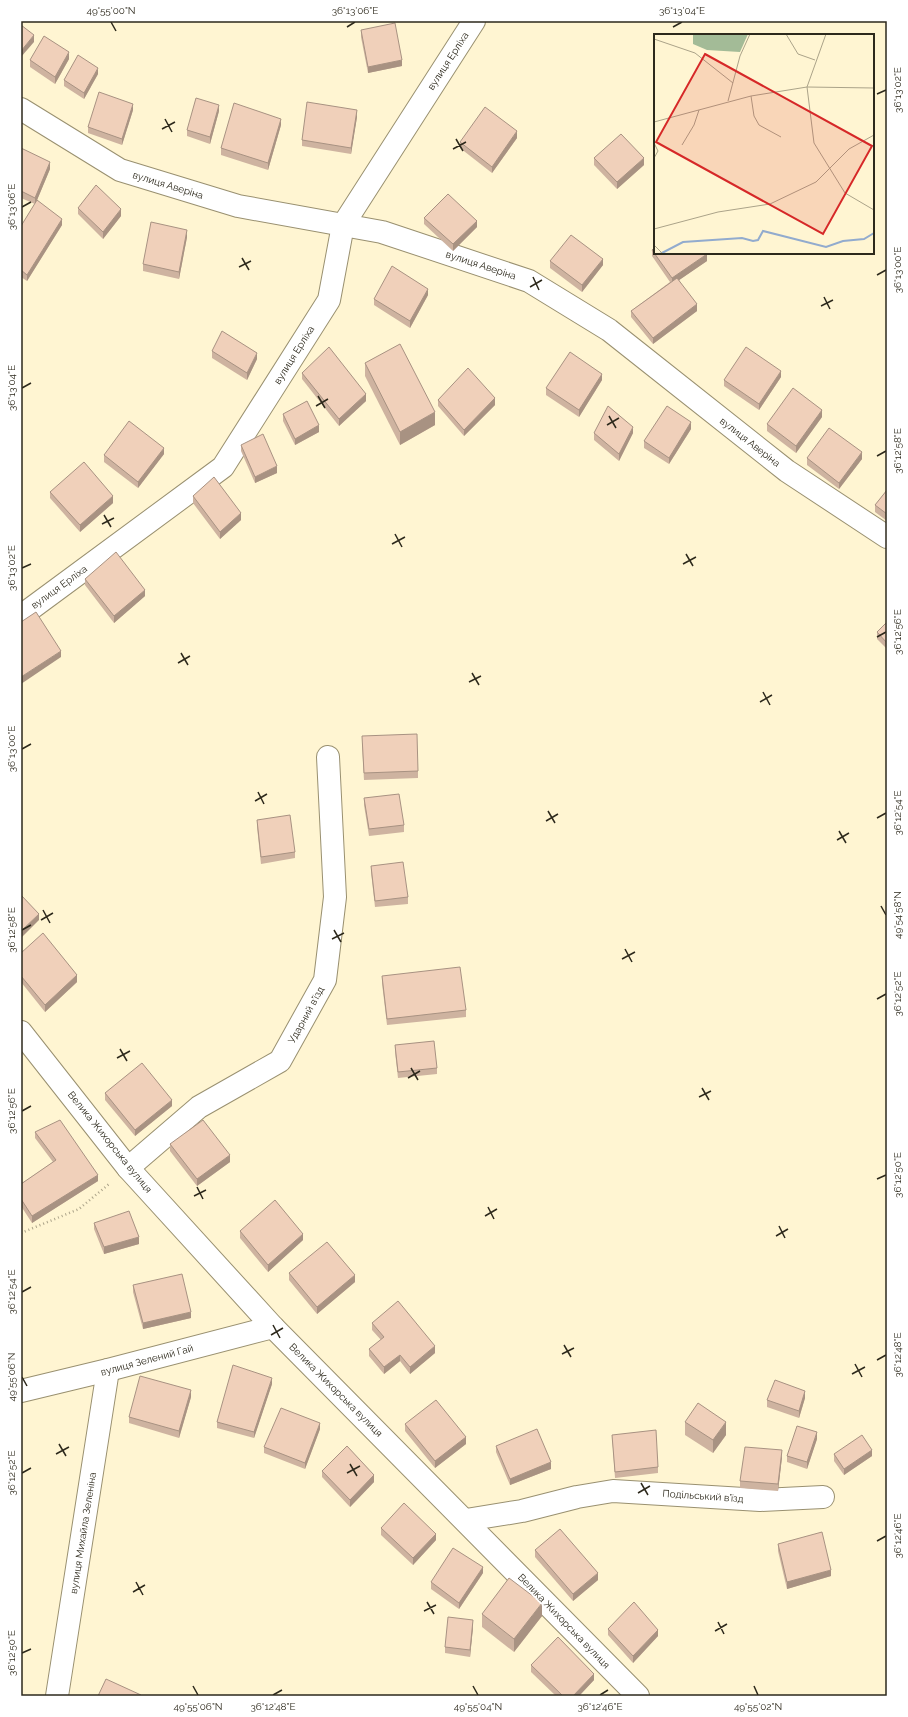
<svg xmlns="http://www.w3.org/2000/svg" width="908" height="1717" viewBox="0 0 908 1717" font-family="Raleway,sans-serif">
	<style>
		.lines { fill: none; stroke-linecap: round; stroke-linejoin: round }
		.minor-casing { stroke: #999070; stroke-width: 24 }
		.path { stroke: #aca48a; stroke-width: 2.5; stroke-dasharray: 1 3; stroke-linecap: butt }
		.minor { stroke: #fff; stroke-width: 22 }
		.wall { fill: #ceb3a0 }
		.shaded-wall { fill: #a89282 }
		.building { fill: #f0d0ba; stroke: #a89282 }
		.ticks { fill: none; stroke: #2d291c; stroke-width: 1.5 }
		.labels { text-anchor: middle; dominant-baseline: central; stroke-width: 3.5; stroke-linejoin: round; paint-order: stroke }
		.street-label { font-size: 10px; fill: #2d291c; stroke: #fff }
		.inset-river { fill: none; stroke: #92abce; stroke-width: 2 }
		.inset-road { fill: none; stroke: #aba389; stroke-width: 1 }
		.view { fill: #d62828; fill-opacity: 0.15; stroke: #d62828; stroke-width: 2 }
		.inset-edge { fill: none; stroke: #2d291c; stroke-width: 2 }
		.neatline { fill: none; stroke: #2d291c; stroke-width: 1.5 }
		.ticks-label { font-size: 10px; text-anchor: middle; fill: #2d291c }
	</style>
	<rect width="100%" height="100%" fill="#fff5d2"/>
	<g class="lines">
		<g class="minor-casing">
			<g id="minor">
				<polyline points="21,109 120,170 238,206 382,232 529,281 609,330 787,471 887,537"/>
				<polyline points="21,616 223,467 329,300 343,225 474,21"/>
				<polyline points="21,1032 128,1168 273,1327 638,1696"/>
				<polyline points="128,1168 199,1107 280,1061 325,980 335,897 328,757"/>
				<polyline points="21,1391 108,1370 273,1327"/>
				<polyline points="466,1520 522,1511 577,1497 613,1491 760,1500 823,1497"/>
				<polyline points="57,1696 108,1370"/>
			</g>
		</g>
		<polyline class="path" points="21,1233 79,1209 109,1184"/>
		<use href="#minor" class="minor"/>
	</g>
	<g class="wall">
		<polygon points="361,30 402,66 368,73 361,37"/>
		<polygon points="69,59 55,84 30,67 30,60"/>
		<polygon points="98,74 84,99 64,86 64,80"/>
		<polygon points="133,110 122,145 88,133 88,127"/>
		<polygon points="219,111 210,144 187,136 187,130"/>
		<polygon points="357,117 351,154 302,146 302,140"/>
		<polygon points="281,125 268,170 221,155 221,148"/>
		<polygon points="517,138 492,173 460,148 460,142"/>
		<polygon points="21,148 50,169 37,200 62,225 27,281 21,277 21,226 35,204 21,198"/>
		<polygon points="594,158 644,165 617,189 594,165"/>
		<polygon points="78,208 121,216 103,239 78,214"/>
		<polygon points="424,218 477,227 453,251 424,224"/>
		<polygon points="187,237 179,279 143,271 143,264"/>
		<polygon points="652,250 707,261 679,280 697,311 653,344 631,317 631,311 670,282 652,256"/>
		<polygon points="550,261 603,265 582,292 550,268"/>
		<polygon points="428,295 410,328 374,305 374,299"/>
		<polygon points="212,351 257,359 247,380 212,358"/>
		<polygon points="365,363 435,425 400,445 365,376"/>
		<polygon points="302,373 366,401 339,426 302,379"/>
		<polygon points="781,377 759,410 724,386 724,380"/>
		<polygon points="602,380 579,417 546,395 546,388"/>
		<polygon points="438,400 495,405 464,436 438,406"/>
		<polygon points="283,414 319,432 295,445 283,421"/>
		<polygon points="822,417 796,453 767,431 767,424"/>
		<polygon points="691,429 669,464 644,448 644,441"/>
		<polygon points="594,433 633,433 619,461 594,440"/>
		<polygon points="241,445 277,473 255,483 241,451"/>
		<polygon points="164,454 138,488 104,462 104,455"/>
		<polygon points="807,458 862,459 839,489 807,465"/>
		<polygon points="887,490 887,521 875,512 875,505"/>
		<polygon points="50,492 113,503 80,532 50,498"/>
		<polygon points="193,496 241,520 220,539 193,503"/>
		<polygon points="85,579 145,596 114,623 85,585"/>
		<polygon points="887,622 887,649 877,639 877,632"/>
		<polygon points="362,743 418,771 418,778 364,780"/>
		<polygon points="364,798 404,825 404,832 369,836 364,805"/>
		<polygon points="257,820 295,852 295,858 261,864 257,827"/>
		<polygon points="371,866 408,897 408,904 375,907 371,872"/>
		<polygon points="21,953 77,982 45,1012 21,982"/>
		<polygon points="382,976 466,1010 466,1017 387,1025 382,983"/>
		<polygon points="395,1045 437,1068 437,1074 398,1078 395,1052"/>
		<polygon points="105,1093 172,1106 135,1136 105,1100"/>
		<polygon points="35,1132 98,1181 32,1223 21,1206 21,1184 53,1162 35,1138"/>
		<polygon points="170,1144 230,1162 197,1186 170,1151"/>
		<polygon points="94,1223 139,1244 104,1254 94,1229"/>
		<polygon points="240,1231 303,1240 268,1272 240,1238"/>
		<polygon points="289,1273 355,1282 317,1314 289,1280"/>
		<polygon points="133,1285 191,1318 143,1329 133,1292"/>
		<polygon points="372,1323 435,1353 410,1374 400,1361 384,1374 369,1356 369,1349 381,1340 372,1330"/>
		<polygon points="272,1384 254,1438 217,1428 217,1422"/>
		<polygon points="191,1397 179,1438 129,1423 129,1417"/>
		<polygon points="805,1398 799,1418 767,1407 767,1400"/>
		<polygon points="685,1422 726,1435 713,1453 685,1435"/>
		<polygon points="405,1424 466,1444 435,1468 405,1431"/>
		<polygon points="320,1429 305,1469 264,1453 264,1447"/>
		<polygon points="612,1435 658,1467 658,1473 615,1478"/>
		<polygon points="817,1439 807,1469 787,1462 787,1456"/>
		<polygon points="496,1446 551,1469 510,1485 496,1452"/>
		<polygon points="834,1454 872,1456 844,1475 834,1461"/>
		<polygon points="782,1457 778,1491 740,1488 740,1481"/>
		<polygon points="322,1471 374,1482 350,1507 322,1477"/>
		<polygon points="381,1528 436,1540 413,1565 381,1535"/>
		<polygon points="778,1544 831,1576 787,1589 778,1551"/>
		<polygon points="535,1550 598,1580 573,1601 535,1557"/>
		<polygon points="483,1573 459,1609 431,1589 431,1582"/>
		<polygon points="482,1614 542,1616 514,1652 482,1627"/>
		<polygon points="473,1627 470,1657 445,1653 445,1647"/>
		<polygon points="608,1629 658,1636 633,1663 608,1635"/>
		<polygon points="531,1665 594,1680 579,1696 556,1696 531,1672"/>
	</g>
	<g class="shaded-wall">
		<polygon points="34,35 34,42 21,57 21,51"/>
		<polygon points="69,52 69,59 55,84 55,77"/>
		<polygon points="402,60 402,66 368,73 368,67"/>
		<polygon points="98,68 98,74 84,99 84,93"/>
		<polygon points="133,104 133,110 122,145 122,139"/>
		<polygon points="219,105 219,111 210,144 210,137"/>
		<polygon points="357,110 357,117 351,154 351,148"/>
		<polygon points="281,119 281,125 268,170 268,163"/>
		<polygon points="517,131 517,138 492,173 492,167"/>
		<polygon points="644,158 644,165 617,189 617,182"/>
		<polygon points="50,162 50,169 35,205 35,198"/>
		<polygon points="121,209 121,216 103,239 103,232"/>
		<polygon points="62,219 62,225 27,281 27,275"/>
		<polygon points="477,221 477,227 453,251 453,244"/>
		<polygon points="187,230 187,237 179,279 179,272"/>
		<polygon points="707,254 707,261 672,285 672,278"/>
		<polygon points="603,259 603,265 582,292 582,285"/>
		<polygon points="428,289 428,295 410,328 410,321"/>
		<polygon points="697,304 697,311 653,344 653,338"/>
		<polygon points="257,353 257,359 247,380 247,373"/>
		<polygon points="781,371 781,377 759,410 759,404"/>
		<polygon points="602,374 602,380 579,417 579,410"/>
		<polygon points="366,394 366,401 339,426 339,419"/>
		<polygon points="495,398 495,405 464,436 464,430"/>
		<polygon points="822,410 822,417 796,453 796,446"/>
		<polygon points="435,412 435,425 400,445 400,432"/>
		<polygon points="691,422 691,429 669,464 669,458"/>
		<polygon points="319,425 319,432 295,445 295,439"/>
		<polygon points="633,427 633,433 619,461 619,454"/>
		<polygon points="164,448 164,454 138,488 138,482"/>
		<polygon points="862,452 862,459 839,489 839,483"/>
		<polygon points="277,466 277,473 255,483 255,477"/>
		<polygon points="113,496 113,503 80,532 80,525"/>
		<polygon points="241,513 241,520 220,539 220,532"/>
		<polygon points="145,590 145,596 114,623 114,616"/>
		<polygon points="61,651 61,657 21,684 21,677"/>
		<polygon points="39,914 39,920 21,938 21,931"/>
		<polygon points="77,975 77,982 45,1012 45,1005"/>
		<polygon points="172,1100 172,1106 135,1136 135,1130"/>
		<polygon points="230,1155 230,1162 197,1186 197,1179"/>
		<polygon points="98,1175 98,1181 32,1223 32,1216"/>
		<polygon points="303,1234 303,1240 268,1272 268,1265"/>
		<polygon points="139,1237 139,1244 104,1254 104,1247"/>
		<polygon points="355,1275 355,1282 317,1314 317,1307"/>
		<polygon points="191,1312 191,1318 143,1329 143,1323"/>
		<polygon points="435,1346 435,1353 410,1374 410,1367"/>
		<polygon points="400,1355 400,1361 384,1374 384,1367"/>
		<polygon points="272,1378 272,1384 254,1438 254,1432"/>
		<polygon points="191,1390 191,1397 179,1438 179,1431"/>
		<polygon points="805,1391 805,1398 799,1418 799,1411"/>
		<polygon points="726,1422 726,1435 713,1453 713,1440"/>
		<polygon points="320,1423 320,1429 305,1469 305,1463"/>
		<polygon points="817,1432 817,1439 807,1469 807,1462"/>
		<polygon points="466,1437 466,1444 435,1468 435,1461"/>
		<polygon points="782,1450 782,1457 778,1491 778,1484"/>
		<polygon points="872,1450 872,1456 844,1475 844,1469"/>
		<polygon points="551,1462 551,1469 510,1485 510,1479"/>
		<polygon points="374,1475 374,1482 350,1507 350,1500"/>
		<polygon points="436,1534 436,1540 413,1565 413,1558"/>
		<polygon points="483,1567 483,1573 459,1609 459,1603"/>
		<polygon points="831,1570 831,1576 787,1589 787,1582"/>
		<polygon points="598,1573 598,1580 573,1601 573,1594"/>
		<polygon points="542,1603 542,1616 514,1652 514,1639"/>
		<polygon points="473,1620 473,1627 470,1657 470,1650"/>
		<polygon points="658,1630 658,1636 633,1663 633,1656"/>
		<polygon points="594,1674 594,1680 579,1696 573,1696"/>
	</g>
	<g class="building">
		<polygon points="395,23 402,60 368,67 361,30"/>
		<polygon points="21,25 34,35 21,51"/>
		<polygon points="44,36 69,52 55,77 30,60"/>
		<polygon points="78,55 98,68 84,93 64,80"/>
		<polygon points="99,92 133,104 122,139 88,127"/>
		<polygon points="196,98 219,105 210,137 187,130"/>
		<polygon points="307,102 357,110 351,148 302,140"/>
		<polygon points="234,103 281,119 268,163 221,148"/>
		<polygon points="485,107 517,131 492,167 460,142"/>
		<polygon points="621,134 644,158 617,182 594,158"/>
		<polygon points="21,148 50,162 35,198 21,191"/>
		<polygon points="96,185 121,209 103,232 78,208"/>
		<polygon points="448,194 477,221 453,244 424,218"/>
		<polygon points="37,200 62,219 27,275 21,270 21,226"/>
		<polygon points="151,222 187,230 179,272 143,264"/>
		<polygon points="571,235 603,259 582,285 550,261"/>
		<polygon points="655,247 655,253 707,253 707,254 672,278 652,250"/>
		<polygon points="392,266 428,289 410,321 374,299"/>
		<polygon points="677,278 697,304 653,338 631,311"/>
		<polygon points="222,331 257,353 247,373 212,351"/>
		<polygon points="400,344 435,412 400,432 365,363"/>
		<polygon points="329,347 366,394 339,419 302,373"/>
		<polygon points="746,347 781,371 759,404 724,380"/>
		<polygon points="570,352 602,374 579,410 546,388"/>
		<polygon points="468,368 495,398 464,430 438,400"/>
		<polygon points="793,388 822,410 796,446 767,424"/>
		<polygon points="307,401 319,425 295,439 283,414"/>
		<polygon points="608,406 633,427 619,454 594,433"/>
		<polygon points="667,406 691,422 669,458 644,441"/>
		<polygon points="129,421 164,448 138,482 104,455"/>
		<polygon points="829,428 862,452 839,483 807,458"/>
		<polygon points="263,434 277,466 255,477 241,445"/>
		<polygon points="84,462 113,496 80,525 50,492"/>
		<polygon points="214,477 241,513 220,532 193,496"/>
		<polygon points="887,490 887,514 875,505"/>
		<polygon points="116,552 145,590 114,616 85,579"/>
		<polygon points="36,612 61,651 21,677 21,622"/>
		<polygon points="887,622 887,643 877,632"/>
		<polygon points="417,734 418,771 364,773 362,736"/>
		<polygon points="399,794 404,825 369,829 364,798"/>
		<polygon points="290,815 295,852 261,857 257,820"/>
		<polygon points="403,862 408,897 375,901 371,866"/>
		<polygon points="21,895 39,914 21,931"/>
		<polygon points="43,933 77,975 45,1005 21,976 21,953"/>
		<polygon points="460,967 466,1010 387,1019 382,976"/>
		<polygon points="434,1041 437,1068 398,1072 395,1045"/>
		<polygon points="142,1063 172,1100 135,1130 105,1093"/>
		<polygon points="60,1120 98,1175 32,1216 21,1199 21,1184 56,1160 35,1132"/>
		<polygon points="203,1120 230,1155 197,1179 170,1144"/>
		<polygon points="275,1200 303,1234 268,1265 240,1231"/>
		<polygon points="129,1211 139,1237 104,1247 94,1223"/>
		<polygon points="327,1242 355,1275 317,1307 289,1273"/>
		<polygon points="182,1274 191,1312 143,1323 133,1285"/>
		<polygon points="398,1301 435,1346 410,1367 400,1355 384,1367 369,1349 384,1337 372,1323"/>
		<polygon points="233,1365 272,1378 254,1432 217,1422"/>
		<polygon points="140,1376 191,1390 179,1431 129,1417"/>
		<polygon points="775,1380 805,1391 799,1411 767,1400"/>
		<polygon points="436,1400 466,1437 435,1461 405,1424"/>
		<polygon points="698,1403 726,1422 713,1440 685,1422"/>
		<polygon points="281,1408 320,1423 305,1463 264,1447"/>
		<polygon points="797,1426 817,1432 807,1462 787,1456"/>
		<polygon points="537,1429 551,1462 510,1479 496,1446"/>
		<polygon points="656,1430 658,1467 615,1472 612,1435"/>
		<polygon points="862,1435 872,1450 844,1469 834,1454"/>
		<polygon points="347,1446 374,1475 350,1500 322,1471"/>
		<polygon points="745,1447 782,1450 778,1484 740,1481"/>
		<polygon points="404,1503 436,1534 413,1558 381,1528"/>
		<polygon points="560,1529 598,1573 573,1594 535,1550"/>
		<polygon points="822,1532 831,1570 787,1582 778,1544"/>
		<polygon points="453,1548 483,1567 459,1603 431,1582"/>
		<polygon points="509,1578 542,1603 514,1639 482,1614"/>
		<polygon points="634,1602 658,1630 633,1656 608,1629"/>
		<polygon points="448,1617 473,1620 470,1650 445,1647"/>
		<polygon points="558,1637 594,1674 573,1696 563,1696 531,1665"/>
		<polygon points="106,1679 141,1695 140,1696 98,1696"/>
	</g>
	<path class="ticks" d="M111,22L116,31M347,27L355,22M673,27L682,22M877,94L886,90M165,119L172,132M162,129L175,122M456,139L463,151M453,149L466,142M22,207L31,202M242,258L249,270M239,267L251,261M877,275L886,270M533,277L539,290M530,287L542,280M824,297L830,309M821,306L833,300M22,388L31,383M318,396L325,408M316,406L328,399M609,416L616,428M607,425L619,418M877,456L886,451M104,515L111,527M102,524L114,518M395,534L402,547M392,544L405,537M686,554L693,566M683,564L696,557M22,568L31,564M877,637L886,632M181,653L188,665M178,663L190,656M472,673L479,685M469,682L481,676M763,692L770,705M760,702L772,695M22,749L31,744M258,792L264,804M255,801L267,794M548,811L555,823M877,818L886,813M546,821L558,814M839,831L846,843M837,840L849,833M881,906L886,915M43,910L50,923M41,920L53,913M22,930L31,925M334,930L341,942M332,939L344,933M625,949L632,962M622,959L635,952M877,999L886,994M120,1049L127,1061M117,1058L130,1051M411,1068L418,1080M408,1078L420,1071M702,1088L709,1100M699,1097L711,1091M22,1111L31,1106M877,1179L886,1175M197,1187L203,1199M194,1196L206,1190M488,1207L494,1219M485,1216L497,1209M779,1226L785,1238M776,1236L788,1229M22,1292L31,1287M273,1325L280,1338M271,1335L283,1328M564,1345L571,1357M562,1354L574,1348M877,1360L886,1355M855,1364L862,1377M852,1374L865,1367M22,1377L27,1386M59,1444L66,1456M56,1454L69,1447M350,1464L357,1476M22,1473L31,1468M347,1473L360,1466M641,1483L648,1495M638,1493L650,1486M877,1541L886,1536M136,1582L143,1595M133,1592L145,1585M427,1602L434,1614M424,1611L436,1605M718,1622L724,1634M715,1631L727,1624M22,1653L31,1649M193,1686L198,1695M473,1686L478,1695M754,1686L758,1695M273,1695L282,1690M600,1695L608,1690"/>
	<g class="labels">
		<g class="street-label">
			<text transform="translate(448 61) rotate(-57)">вулиця Ерліха</text>
			<text transform="translate(168 185) rotate(17)">вулиця Аверіна</text>
			<text transform="translate(481 265) rotate(18)">вулиця Аверіна</text>
			<text transform="translate(294 355) rotate(-58)">вулиця Ерліха</text>
			<text transform="translate(750 442) rotate(38)">вулиця Аверіна</text>
			<text transform="translate(59 587) rotate(-36)">вулиця Ерліха</text>
			<text transform="translate(306 1015) rotate(-61)">Ударний в’їзд</text>
			<text transform="translate(110 1142) rotate(51)">Велика Жихорська вулиця</text>
			<text transform="translate(147 1360) rotate(-15)">вулиця Зелений Гай</text>
			<text transform="translate(336 1390) rotate(45)">Велика Жихорська вулиця</text>
			<text transform="translate(703 1496) rotate(4)">Подільський в’їзд</text>
			<text transform="translate(83 1533) rotate(-81)">вулиця Михайла Зеленіна</text>
			<text transform="translate(564 1621) rotate(46)">Велика Жихорська вулиця</text>
		</g>
	</g>
	<g transform="translate(654 34)">
		<rect width="220" height="220" fill="#fff5d2"/>
		<path d="M94,0L86,18L53,16L39,10V1L41,0Z" fill="#a3bb97"/>
		<path class="inset-river" d="M6,220L29,208L88,204L99,207L104,206L109,197L172,213L189,207L210,205L220,199"/>
		<path class="inset-road" d="M132,0L144,20L161,26M172,0L153,53L160,109L191,159L220,176M0,5L41,19L79,49M97,62L100,82L105,91L127,103M74,67L86,22L96,0M0,88L97,62L153,53L220,54M0,109L4,117L0,124M28,111L40,91L45,76M0,195L64,178L116,170L162,148L195,115L220,101M0,211L9,220"/>
		<path class="view" d="M51,20L218,112L169,200L2,108Z"/>
		<rect width="220" height="220" class="inset-edge"/>
	</g>
	<rect width="908" height="1717" fill="none" stroke="#ffffff" stroke-width="44"/>
	<rect x="22" y="22" width="864" height="1673" class="neatline"/>
	<g class="ticks-label">
		<text x="111" y="14">49°55'00"N</text>
		<text x="355" y="14">36°13'06"E</text>
		<text x="682" y="14">36°13'04"E</text>
		<text transform="translate(897 90) rotate(-90)" y="4">36°13'02"E</text>
		<text transform="translate(11 207) rotate(-90)" y="4">36°13'06"E</text>
		<text transform="translate(897 270) rotate(-90)" y="4">36°13'00"E</text>
		<text transform="translate(11 388) rotate(-90)" y="4">36°13'04"E</text>
		<text transform="translate(897 451) rotate(-90)" y="4">36°12'58"E</text>
		<text transform="translate(11 568) rotate(-90)" y="4">36°13'02"E</text>
		<text transform="translate(897 632) rotate(-90)" y="4">36°12'56"E</text>
		<text transform="translate(11 749) rotate(-90)" y="4">36°13'00"E</text>
		<text transform="translate(897 813) rotate(-90)" y="4">36°12'54"E</text>
		<text transform="translate(897 915) rotate(-90)" y="4">49°54'58"N</text>
		<text transform="translate(11 930) rotate(-90)" y="4">36°12'58"E</text>
		<text transform="translate(897 994) rotate(-90)" y="4">36°12'52"E</text>
		<text transform="translate(11 1111) rotate(-90)" y="4">36°12'56"E</text>
		<text transform="translate(897 1175) rotate(-90)" y="4">36°12'50"E</text>
		<text transform="translate(11 1292) rotate(-90)" y="4">36°12'54"E</text>
		<text transform="translate(897 1355) rotate(-90)" y="4">36°12'48"E</text>
		<text transform="translate(11 1377) rotate(-90)" y="4">49°55'06"N</text>
		<text transform="translate(11 1473) rotate(-90)" y="4">36°12'52"E</text>
		<text transform="translate(897 1536) rotate(-90)" y="4">36°12'46"E</text>
		<text transform="translate(11 1653) rotate(-90)" y="4">36°12'50"E</text>
		<text x="198" y="1710">49°55'06"N</text>
		<text x="273" y="1710">36°12'48"E</text>
		<text x="478" y="1710">49°55'04"N</text>
		<text x="600" y="1710">36°12'46"E</text>
		<text x="758" y="1710">49°55'02"N</text>
	</g>
</svg>
